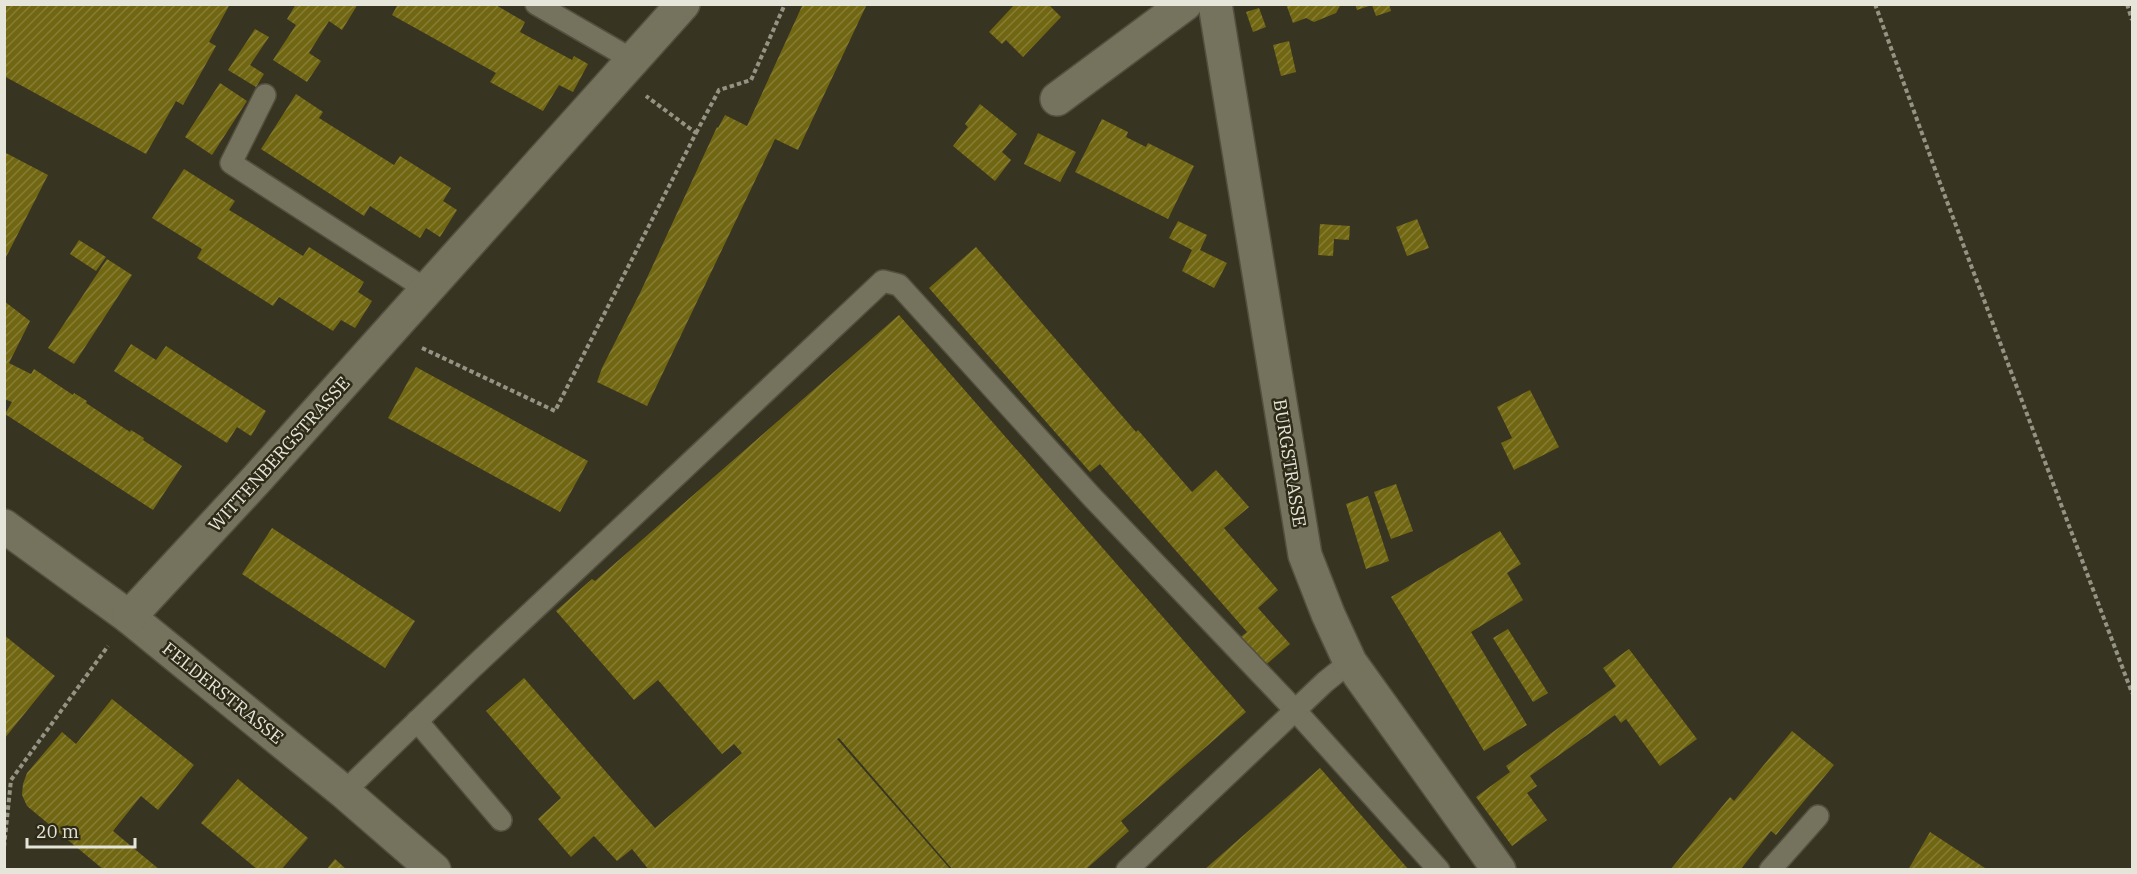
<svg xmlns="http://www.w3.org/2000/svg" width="2137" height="874" viewBox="0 0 2137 874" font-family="'IBM Plex Serif',serif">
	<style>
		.building { fill: url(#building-hatch) }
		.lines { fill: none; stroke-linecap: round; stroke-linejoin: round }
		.service-casing { stroke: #53503f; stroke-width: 24 }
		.minor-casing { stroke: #53503f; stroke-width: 36 }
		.path { stroke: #959484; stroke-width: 4; stroke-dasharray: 4.5 3; stroke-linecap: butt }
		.service { stroke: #75725d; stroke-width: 21 }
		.minor { stroke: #75725d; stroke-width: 33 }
		.labels { text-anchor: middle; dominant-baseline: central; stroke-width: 5; stroke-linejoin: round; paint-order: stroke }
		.street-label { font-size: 18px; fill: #e6e5d9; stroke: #2d2b18 }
	</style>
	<defs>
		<pattern id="building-hatch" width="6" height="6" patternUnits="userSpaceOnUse" patternTransform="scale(1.5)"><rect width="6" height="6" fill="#716713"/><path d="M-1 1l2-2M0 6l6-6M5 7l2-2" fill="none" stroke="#857d35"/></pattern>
	</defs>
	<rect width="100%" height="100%" fill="#373521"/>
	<g class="building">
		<polygon points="4,4 230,4 209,42 216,46 183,105 176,101 146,154 4,76"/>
		<polygon points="296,4 358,4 342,30 329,21 309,53 321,61 307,82 273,60 296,25 287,19"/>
		<polygon points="398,4 494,4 525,22 520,32 572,60 574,56 588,64 573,92 559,85 543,111 490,82 496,73 392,15"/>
		<polygon points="803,4 867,4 798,150 775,139 647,406 597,382 602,368 640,293 717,127 718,128 725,115 747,126"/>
		<polygon points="1015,4 1048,4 1061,17 1023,57 1006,40 1002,44 989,32"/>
		<polygon points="1286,4 1341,4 1336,13 1314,22 1306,18 1293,23"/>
		<polygon points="1355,4 1389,4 1391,11 1376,16 1372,5 1357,10"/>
		<polygon points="1259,8 1266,27 1253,32 1246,12"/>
		<polygon points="255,29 269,37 250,65 264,74 256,87 228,70"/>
		<polygon points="1289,41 1296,72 1281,76 1273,45"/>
		<polygon points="220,83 247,101 212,155 185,137"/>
		<polygon points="296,94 323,112 319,118 394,165 400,156 451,188 443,201 457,210 440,237 426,228 420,238 370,206 364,216 261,149"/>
		<polygon points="980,104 1017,134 1002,152 1011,160 995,181 953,146 968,127 965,124"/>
		<polygon points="1102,119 1128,132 1126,137 1146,147 1148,143 1194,166 1168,219 1075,172"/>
		<polygon points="1038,133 1076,152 1060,182 1024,164"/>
		<polygon points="4,152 48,175 4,261"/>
		<polygon points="184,169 235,201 229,210 254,225 303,256 309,247 364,282 358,292 372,301 355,328 341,320 333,331 279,297 273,306 197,258 202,249 152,218"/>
		<polygon points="1417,219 1429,248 1407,256 1396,227"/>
		<polygon points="1178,221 1207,235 1200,250 1227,263 1214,288 1182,271 1192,250 1169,238"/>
		<polygon points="1320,224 1350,226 1349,240 1334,239 1333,256 1318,255"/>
		<polygon points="79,240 106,257 96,271 70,254"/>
		<polygon points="976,247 1136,432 1138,430 1192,492 1216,470 1249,507 1224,528 1278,590 1258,608 1290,644 1261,669 1237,640 1247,632 1100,464 1090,472 929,288"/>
		<polygon points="107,259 132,275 74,364 48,348"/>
		<polygon points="4,301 30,321 9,363 31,374 34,369 73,395 74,393 87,401 86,403 130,432 131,430 144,438 143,440 182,466 153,510 5,414 12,402 4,399"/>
		<polygon points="899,315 1246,712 1121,821 1129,831 1085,870 953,870 839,738 837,739 951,870 649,870 632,849 617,861 594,836 571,857 538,819 561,798 486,711 524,678 655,828 742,753 734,744 722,754 658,680 634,700 556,611 592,579 595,581"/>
		<polygon points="131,344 156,360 166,346 266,411 251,436 237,427 227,443 114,371"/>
		<polygon points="416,367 588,461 560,512 388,418"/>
		<polygon points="1530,390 1559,447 1514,470 1501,443 1512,438 1497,407"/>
		<polygon points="1396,484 1413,531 1391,539 1374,492"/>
		<polygon points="1368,496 1389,561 1366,569 1346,504"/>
		<polygon points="272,528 415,621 385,668 242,574"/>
		<polygon points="1500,531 1521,564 1507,573 1523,600 1471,632 1527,725 1484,751 1391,597"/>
		<polygon points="1508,629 1548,693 1533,702 1493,638"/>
		<polygon points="4,635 55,676 4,739"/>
		<polygon points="1629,649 1697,739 1660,766 1626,719 1621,723 1615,715 1530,776 1537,786 1527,793 1547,820 1512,846 1476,797 1510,772 1506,766 1616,686 1603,668"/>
		<polygon points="112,699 194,765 158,810 141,796 113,831 160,870 104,870 27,806 22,795 23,784 27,773 62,732 76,744"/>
		<polygon points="1792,731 1834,765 1776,835 1771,831 1740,870 1670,870 1730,797 1734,801"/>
		<polygon points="1320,768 1409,870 1204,870"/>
		<polygon points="238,779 308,838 281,870 258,870 201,823"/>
		<polygon points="1930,832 1988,870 1908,870"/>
		<polygon points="335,859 347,870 326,870"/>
	</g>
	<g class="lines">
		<g class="service-casing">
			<g id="service">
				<polyline points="536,4 633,60"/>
				<polyline points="265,95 231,163 427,290"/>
				<polyline points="417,721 501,820"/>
				<polyline points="344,792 471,669 883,281 899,285 1091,496 1295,710 1439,870"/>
				<polyline points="1127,870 1325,682 1350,662"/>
				<polyline points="1770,870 1818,816"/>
			</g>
		</g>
		<g class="minor-casing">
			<g id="minor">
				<polyline points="1215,4 1305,555 1328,614 1350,662 1499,870"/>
				<polyline points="1057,99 1185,4"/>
				<polyline points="4,526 129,617 344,792 434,870"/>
				<polyline points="129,617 256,480 683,4"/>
			</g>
		</g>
		<g class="path">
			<polyline points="1875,4 1940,183 2132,693"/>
			<polyline points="2127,4 2132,20"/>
			<polyline points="696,133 719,90 751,80 785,4"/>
			<polyline points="422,348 555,411 696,133 646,96"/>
			<polyline points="4,847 11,780 108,646"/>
		</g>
		<use href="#service" class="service"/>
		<use href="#minor" class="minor"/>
	</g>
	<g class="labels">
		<g class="street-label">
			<text transform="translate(279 454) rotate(-48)">WITTENBERGSTRASSE</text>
			<text transform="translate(1290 463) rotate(81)">BURGSTRASSE</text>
			<text transform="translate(223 693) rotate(39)">FELDERSTRASSE</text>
		</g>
	</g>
	<rect width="2137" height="874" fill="none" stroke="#e6e5d9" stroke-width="12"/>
	<path d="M27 838v9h108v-9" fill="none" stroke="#e6e5d9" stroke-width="3"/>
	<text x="36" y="838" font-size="18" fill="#e6e5d9" stroke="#2d2b18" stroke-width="4.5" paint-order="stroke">20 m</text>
</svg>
